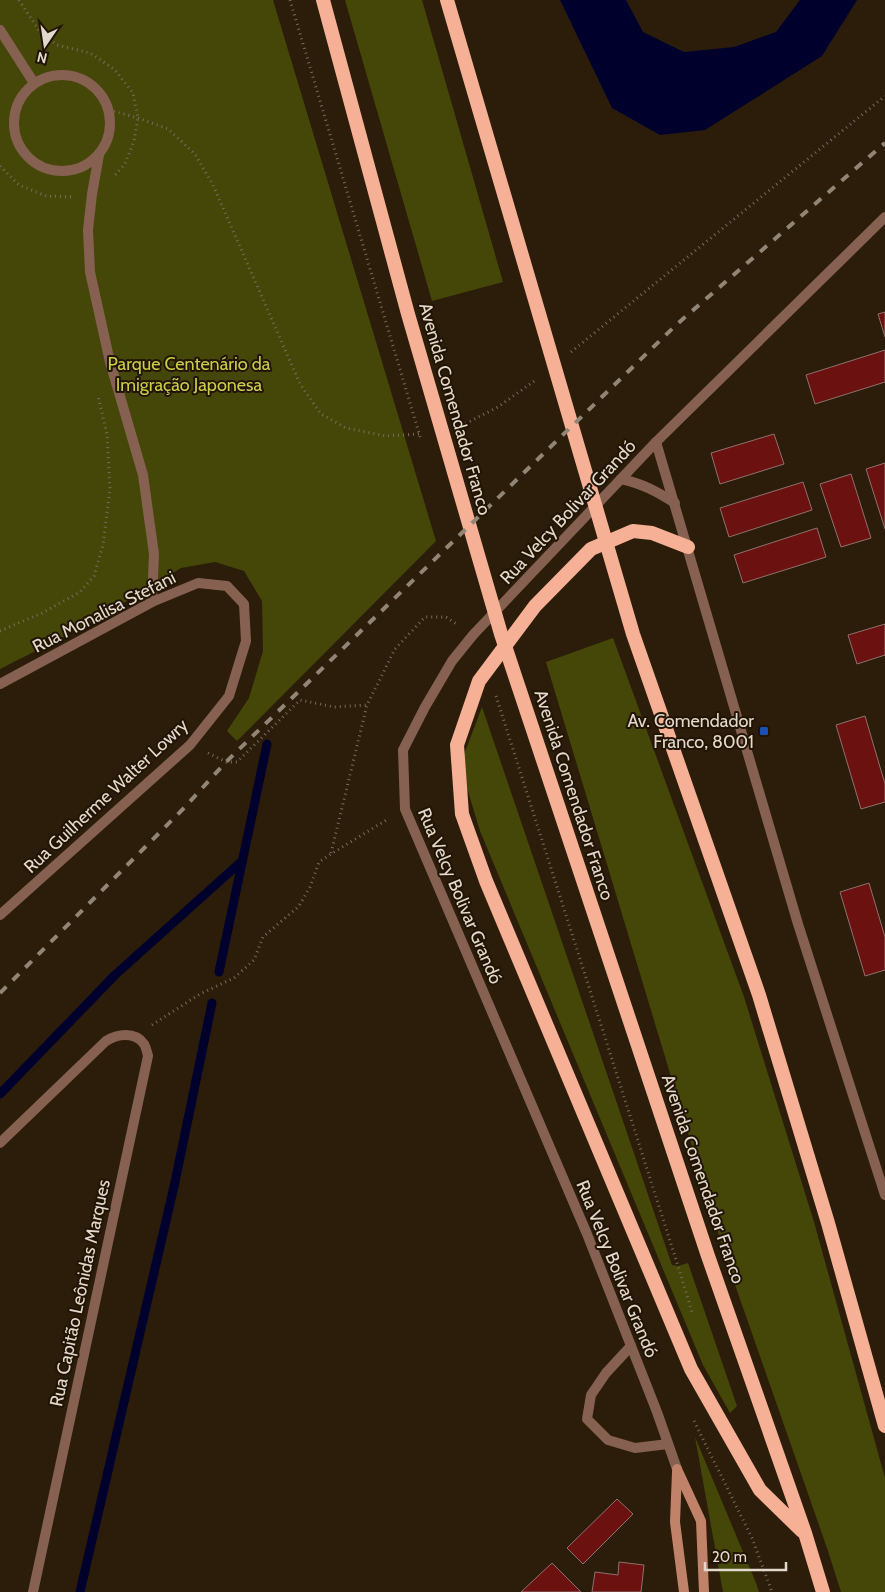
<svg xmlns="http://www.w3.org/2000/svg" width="885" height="1592" viewBox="0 0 885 1592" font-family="Cabin,sans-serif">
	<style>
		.green { fill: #454708 }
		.water { fill: #00002d }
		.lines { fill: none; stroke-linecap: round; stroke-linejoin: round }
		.stream { stroke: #00002d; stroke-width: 9 }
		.building { fill: #6b1110; stroke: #8f716d }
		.path { stroke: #786b5b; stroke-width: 3; stroke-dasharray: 1 4; stroke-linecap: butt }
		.service { stroke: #866050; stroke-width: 10 }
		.minor { stroke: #866050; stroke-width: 10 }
		.tertiary { stroke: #866050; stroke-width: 10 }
		.secondary { stroke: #c0836a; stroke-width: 10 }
		.trunk { stroke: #f5b095; stroke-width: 14 }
		.rail { stroke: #918576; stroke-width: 4; stroke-dasharray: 9 9; stroke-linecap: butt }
		.transit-dot { fill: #1a4fb4; stroke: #221403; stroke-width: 2 }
		.labels { text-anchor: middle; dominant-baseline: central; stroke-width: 4; stroke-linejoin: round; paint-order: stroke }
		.park-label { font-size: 18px; fill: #c9ce49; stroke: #221403 }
		.street-label { font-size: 18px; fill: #e3d9cd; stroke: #221403 }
		.poi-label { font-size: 18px; fill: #e3d9cd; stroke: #221403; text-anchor: end }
	</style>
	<rect width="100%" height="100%" fill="#2b1d0a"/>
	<g class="green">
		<polygon points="0,0 273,0 436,541 237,741 227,731 249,698 263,651 262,601 244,571 215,562 181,568 89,624 0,669"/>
		<polygon points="345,0 422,0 503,282 432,301"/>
		<polygon points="613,638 744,997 814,1222 885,1478 885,1592 841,1592 827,1548 726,1259 546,662"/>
		<polygon points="482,707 672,1265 678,1266 688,1263 737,1406 730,1413 703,1365 480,831 460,765"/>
		<polygon points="695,1437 756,1583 759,1592 723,1592"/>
	</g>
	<polygon class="water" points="560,0 626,0 643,32 684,52 734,47 776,32 800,0 857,0 822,56 705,130 660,135 612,108"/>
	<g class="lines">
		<g class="stream">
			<polyline points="219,972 267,744"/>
			<polyline points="0,1094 115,975 242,861"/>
			<polyline points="80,1592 175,1182 212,1003"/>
		</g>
	</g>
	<g class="building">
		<polygon points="885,312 885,337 878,314"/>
		<polygon points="885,350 885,382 815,404 806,375"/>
		<polygon points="774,434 784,464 720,484 711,453"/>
		<polygon points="885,463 885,529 866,469"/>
		<polygon points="851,474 871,538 841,547 820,484"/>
		<polygon points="803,482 812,510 729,537 720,508"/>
		<polygon points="817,528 826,557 743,583 734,555"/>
		<polygon points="885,624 885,655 857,664 848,635"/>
		<polygon points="865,716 885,784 885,802 861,809 836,725"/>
		<polygon points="869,883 885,937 885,970 865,976 840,892"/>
		<polygon points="617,1499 633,1514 583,1564 567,1548"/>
		<polygon points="619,1562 644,1565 641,1592 592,1592 595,1572 618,1575"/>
		<polygon points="552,1563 581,1592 521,1592"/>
	</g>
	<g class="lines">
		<g class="path">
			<polyline points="19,0 40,32 57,45 90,53 114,69 133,93 138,118 134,141 125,164 115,175"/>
			<polyline points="290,0 421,440"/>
			<polyline points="109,110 138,118 168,129 195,154 213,185 300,384 321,414 346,428 386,436 419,434"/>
			<polyline points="0,166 19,185 46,196 74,197"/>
			<polyline points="571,352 885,96"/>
			<polyline points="461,426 498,407 537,379"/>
			<polyline points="0,631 42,613 80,592 94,576 103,545 110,489 107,434 98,396"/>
			<polyline points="496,696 678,1266 692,1312"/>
			<polyline points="208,753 226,762 237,762 300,700 334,707 367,705"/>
			<polyline points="331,853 367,705 395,649 425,617 446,617 458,625"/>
			<polyline points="152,1025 200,994 234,978 254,960 263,937 299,906 310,887 319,862 331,854 388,819"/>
			<polyline points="694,1421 752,1538 772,1592"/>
		</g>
		<g class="service">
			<polyline points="0,30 34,83"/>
			<circle cx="62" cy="123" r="48"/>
			<polyline points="99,155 92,194 88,230 90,272 110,362 143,475 154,554 152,602"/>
			<polyline points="631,1346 606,1373 591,1395 587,1419 608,1440 635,1448 668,1444"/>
		</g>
		<g class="minor">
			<polyline points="0,684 152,602 198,583 227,586 244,604 246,641 229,696 190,745 0,915"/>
			<path d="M0,1143L106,1041C117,1034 135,1031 144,1044C146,1047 147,1052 148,1056L33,1592"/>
		</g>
		<g class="tertiary">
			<polyline points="656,442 798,924 885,1195"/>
			<path d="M621,479C643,484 656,491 675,503"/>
			<polyline points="677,1469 657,1412 587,1234 405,809 403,750 425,707 452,661 473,635 656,442 885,217"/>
		</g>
		<g class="secondary">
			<polyline points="677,1469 701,1521 704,1592"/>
			<polyline points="677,1472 675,1522 684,1592"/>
		</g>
		<g class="trunk">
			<polyline points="323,0 408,314 501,634 708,1256 805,1533 823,1592"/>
			<polyline points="447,0 633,634 759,995 828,1223 885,1426"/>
			<polyline points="688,547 652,533 633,531 591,549 535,606 479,681 457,745 462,814 486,881 691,1369 760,1490 802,1531"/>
		</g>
		<polyline class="rail" points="0,993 184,808 226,762 676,325 885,143"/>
	</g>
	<rect class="transit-dot" x="759" y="726" width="10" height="10" rx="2.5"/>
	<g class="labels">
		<g class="park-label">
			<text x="189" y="364">Parque Centenário da<tspan x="189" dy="21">Imigração Japonesa</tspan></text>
		</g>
		<g class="street-label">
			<text transform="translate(455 409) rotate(74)">Avenida Comendador Franco</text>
			<text transform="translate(568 512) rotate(-47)">Rua Velcy Bolivar Grandó</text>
			<text transform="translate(104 612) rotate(-27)">Rua Monalisa Stefani</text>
			<text transform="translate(574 795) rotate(72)">Avenida Comendador Franco</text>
			<text transform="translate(106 796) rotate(-43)">Rua Guilherme Walter Lowry</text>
			<text transform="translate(460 896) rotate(67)">Rua Velcy Bolivar Grandó</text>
			<text transform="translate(703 1179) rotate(71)">Avenida Comendador Franco</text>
			<text transform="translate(617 1269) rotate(68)">Rua Velcy Bolivar Grandó</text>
			<text transform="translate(80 1293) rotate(-78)">Rua Capitão Leônidas Marques</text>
		</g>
		<g class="poi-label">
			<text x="754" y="721">Av. Comendador<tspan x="754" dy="21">Franco, 8001</tspan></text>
		</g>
	</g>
	<g transform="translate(45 45) rotate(193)" stroke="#221403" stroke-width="4" paint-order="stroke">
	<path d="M0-4L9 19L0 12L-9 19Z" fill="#e3d9cd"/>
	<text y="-8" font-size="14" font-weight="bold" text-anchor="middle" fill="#e3d9cd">N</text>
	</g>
	<path d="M705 1562v8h81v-8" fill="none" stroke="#e3d9cd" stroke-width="2.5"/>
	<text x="712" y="1562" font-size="15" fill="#e3d9cd" stroke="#221403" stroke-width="4" paint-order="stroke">20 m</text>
</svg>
